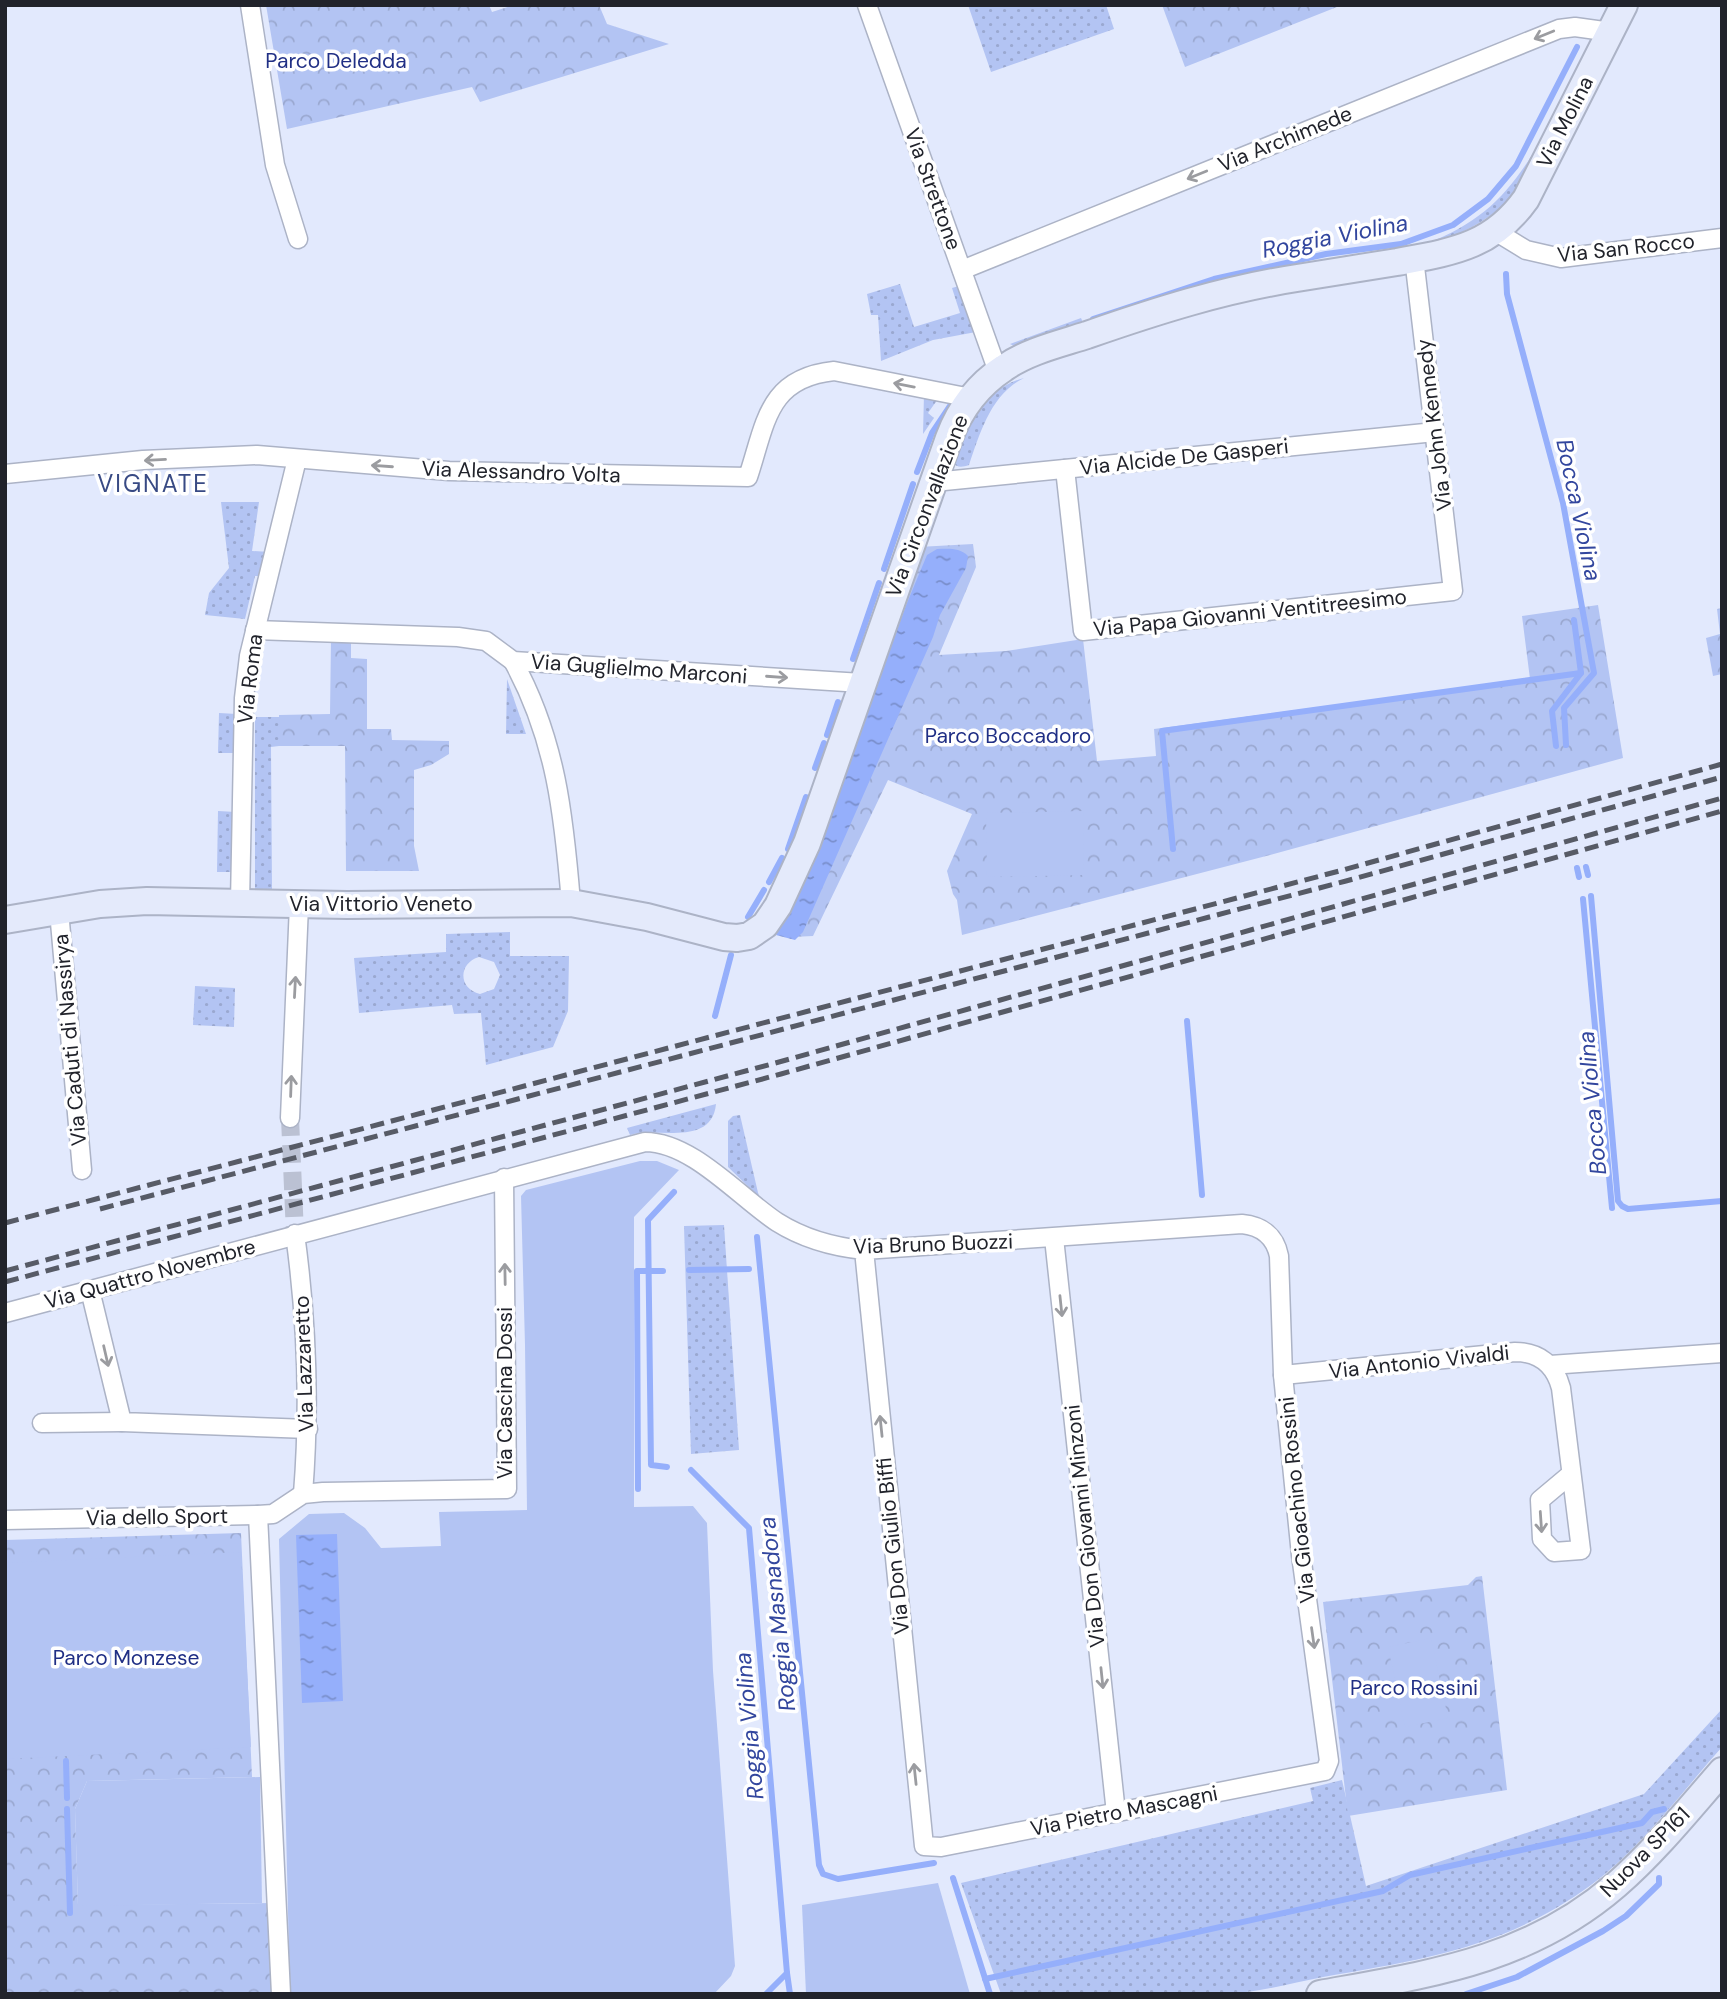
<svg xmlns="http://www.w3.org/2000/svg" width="1727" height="1999" viewBox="0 0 1727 1999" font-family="'DM Sans',sans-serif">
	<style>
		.grass { fill: url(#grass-dots); fill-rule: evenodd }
		.park { fill: url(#park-crowns) }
		.pitch { fill: #b3c4f3 }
		.water { fill: url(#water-ripples) }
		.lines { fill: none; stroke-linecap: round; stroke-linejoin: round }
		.stream { stroke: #95affb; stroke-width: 6 }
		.street-tunnel { stroke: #bbc1d3; stroke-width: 18; stroke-dasharray: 18 9; stroke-linecap: butt }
		.street-casing { stroke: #acb3c6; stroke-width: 21 }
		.secondary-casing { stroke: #acb3c6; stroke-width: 30 }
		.street { stroke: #fff; stroke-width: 18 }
		.secondary { stroke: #e4eafb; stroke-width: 26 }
		.rail { stroke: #575b66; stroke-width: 5; stroke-dasharray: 14 7; stroke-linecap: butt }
		.oneway { stroke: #9b9ca0 }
		.labels { text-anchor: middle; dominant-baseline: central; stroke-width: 7; stroke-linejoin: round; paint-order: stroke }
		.park-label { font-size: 21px; fill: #202f85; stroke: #fff }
		.street-label { font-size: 21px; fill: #21232b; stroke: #fff }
		.water-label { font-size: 23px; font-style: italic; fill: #32469e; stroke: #fff }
		.quarter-label { font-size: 24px; letter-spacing: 2px; fill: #384a84; stroke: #fff }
	</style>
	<defs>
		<pattern id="grass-dots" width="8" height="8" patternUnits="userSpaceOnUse" patternTransform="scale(1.75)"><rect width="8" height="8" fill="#b3c4f3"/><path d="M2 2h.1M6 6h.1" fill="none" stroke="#9aa8d0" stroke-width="1.8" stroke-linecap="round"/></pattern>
		<pattern id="park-crowns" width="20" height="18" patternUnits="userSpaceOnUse" patternTransform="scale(1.75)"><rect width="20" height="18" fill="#b3c4f3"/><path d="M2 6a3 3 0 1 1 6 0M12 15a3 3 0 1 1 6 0" fill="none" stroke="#9aa8d0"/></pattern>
		<pattern id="water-ripples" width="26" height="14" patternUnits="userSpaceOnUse" patternTransform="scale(1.75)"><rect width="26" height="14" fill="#95affb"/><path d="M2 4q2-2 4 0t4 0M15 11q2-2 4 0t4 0" fill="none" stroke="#798ecb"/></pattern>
	</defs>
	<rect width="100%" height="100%" fill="#e2e9fd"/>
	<g class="grass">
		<polygon points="968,5 1106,5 1114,29 991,72"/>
		<path d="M1539,144C1533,157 1528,172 1521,184C1500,216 1462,236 1426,244C1483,221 1507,196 1539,144Z"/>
		<polygon points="900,284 914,327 960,313 952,288 959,286 976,332 933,340 881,361 878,315 871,315 867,294"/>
		<polygon points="1081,318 1084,325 1020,349 1010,344"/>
		<path d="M1024,378C991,394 980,433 969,465C963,467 957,468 953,463C965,427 984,388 1024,378Z"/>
		<polygon points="924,394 940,396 928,413 934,418 923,434"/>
		<polygon points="221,502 259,502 252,551 270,552 264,576 255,576 245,619 205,615 209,593 229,568"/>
		<polygon points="507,679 526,734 506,734"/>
		<polygon points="219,713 237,714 236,753 218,753"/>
		<polygon points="255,717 279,717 279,746 271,747 272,889 255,890"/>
		<polygon points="218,811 236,812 234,872 217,872"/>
		<path d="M510,932V956H569L568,1011L553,1047L486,1065L481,1013L454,1014L452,1005L359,1013L354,958L446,952V934ZM479,957L494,962L500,975L494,989L480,994C458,989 458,963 479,957Z"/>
		<polygon points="195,986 235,988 234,1027 193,1025"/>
		<path d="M716,1104C712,1147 657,1127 630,1135L627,1128Z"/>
		<polygon points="740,1115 759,1197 728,1167 728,1121 733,1116"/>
		<polygon points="724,1225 739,1450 691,1454 684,1226"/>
		<path d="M1722,1709V1747C1680,1794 1641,1848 1591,1885C1505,1948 1424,1959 1323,1977C1292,1983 1260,1992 1229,1994C1153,1997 1076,1994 1001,1994L961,1883L1313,1801L1310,1788L1342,1780L1366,1886L1644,1794Z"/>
	</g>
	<g class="park">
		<polygon points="266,5 489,5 492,12 514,5 599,5 607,24 669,44 480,102 472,87 287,129"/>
		<polygon points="1162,5 1342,5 1185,67"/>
		<polygon points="973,544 976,567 939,655 1006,651 1083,639 1097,761 1156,756 1154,729 1530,679 1522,616 1598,605 1623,758 1270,855 962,935 957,900 953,894 947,871 972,814 888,780 813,936 792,937 775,932 918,547"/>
		<polygon points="1722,608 1722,674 1713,676 1706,638 1720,634 1717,609"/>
		<polygon points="331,639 351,639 351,658 367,659 367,729 391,729 392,740 449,741 449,754 431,765 414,770 414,846 419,871 346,871 345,746 279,746 279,715 330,714"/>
		<polygon points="241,1533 252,1777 87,1781 75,1809 78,1905 272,1903 274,1994 5,1994 5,1540"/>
		<polygon points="1482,1576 1507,1790 1348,1816 1323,1602 1468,1585 1476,1577"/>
	</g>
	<g class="pitch">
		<polygon points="1083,811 1084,875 987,877 986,813"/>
		<polygon points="640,1161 657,1161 679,1170 634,1217 634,1507 693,1506 707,1523 713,1671 735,1966 731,1976 714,1994 290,1994 279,1539 309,1514 344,1513 365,1528 381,1548 441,1546 439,1512 527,1510 525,1345 521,1196 526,1190"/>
		<polygon points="241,1552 251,1747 5,1759 5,1563"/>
		<polygon points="1431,1638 1448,1718 1405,1727 1388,1647"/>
		<polygon points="260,1777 262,1903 78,1906 75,1809 87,1781"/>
		<polygon points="938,1883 970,1994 806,1994 802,1905"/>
	</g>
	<g class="water">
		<path d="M937,549C948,549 959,547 968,556L966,568L940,615L933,637L803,932L795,940L776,935L819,843L907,603L927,555Z"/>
		<polygon points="337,1534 343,1701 302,1703 296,1535"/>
	</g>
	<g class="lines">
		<g class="stream">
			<polyline points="1506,274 1507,294 1563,503 1594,673 1564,708 1566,745"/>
			<polyline points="1093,319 1214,279 1326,254 1401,244 1453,225 1488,199 1516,166 1577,47"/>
			<polyline points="917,472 932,433 952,403"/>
			<polyline points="884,569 913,484"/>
			<polyline points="853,659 879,583"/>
			<polyline points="827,735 838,702"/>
			<polyline points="1556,746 1552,711 1581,673 1574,620"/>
			<polyline points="815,768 824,743"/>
			<polyline points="788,849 806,797"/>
			<polyline points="1173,849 1162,731 1581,673"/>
			<polyline points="1586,867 1588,875"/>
			<polyline points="1577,868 1579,877"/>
			<polyline points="769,882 782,858"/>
			<polyline points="1591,896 1618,1201 1622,1206 1628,1209 1722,1201"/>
			<polyline points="1583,899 1612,1208"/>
			<polyline points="748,917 764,890"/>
			<polyline points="715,1016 731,955"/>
			<polyline points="1187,1021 1202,1195"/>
			<polyline points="757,1237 819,1865 823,1874 838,1879 934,1863"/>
			<polyline points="689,1270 749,1269"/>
			<polyline points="667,1467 651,1465 648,1220 674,1192"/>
			<polyline points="691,1470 749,1528 787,1973 766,1994"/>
			<polyline points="638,1489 637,1271 663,1271"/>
			<polyline points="66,1761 67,1798"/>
			<polyline points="67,1809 70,1913"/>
			<polyline points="953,1878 990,1994"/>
			<polyline points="787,1973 790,1994"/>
			<polyline points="985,1979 1383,1891 1410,1875 1642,1823 1652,1812 1664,1809"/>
			<polyline points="1466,1994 1517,1977 1603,1931 1626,1916 1659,1884 1659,1878"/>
		</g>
		<polyline class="street-tunnel" points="290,1118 295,1234"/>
		<g class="street-casing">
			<g id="street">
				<polyline points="250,5 275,165 298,239"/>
				<polyline points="867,5 998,372"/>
				<polyline points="1495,231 1526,250 1561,258 1722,238"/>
				<polyline points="962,270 1559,29 1575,27 1611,32"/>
				<polyline points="1065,469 1083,631 1453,591 1414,258"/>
				<path d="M5,474L143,460L257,455L449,471L748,477C766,423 767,378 834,371L971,398"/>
				<polyline points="934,482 1435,432"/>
				<polyline points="255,630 458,637 486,641 513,661 862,683"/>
				<path d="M513,661C556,739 564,816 571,903"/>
				<polyline points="240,903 244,698 249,656 297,459"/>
				<polyline points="59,911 82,1170"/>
				<polyline points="290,1118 299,905"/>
				<path d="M295,1234C307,1321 310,1407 303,1494"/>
				<polyline points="1054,1238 1116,1813"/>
				<polyline points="90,1290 122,1422 308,1429"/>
				<path d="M5,1313L645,1142C692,1142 739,1197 777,1222C804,1239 833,1247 864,1250L1242,1224C1262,1226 1275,1236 1279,1256L1283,1375L1301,1555L1329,1761L1325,1771L941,1847L924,1846L864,1250"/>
				<polyline points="1550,1365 1722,1353"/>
				<path d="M1283,1375L1515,1352C1539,1352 1555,1365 1561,1388L1581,1550L1554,1552L1542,1539L1540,1500L1571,1474"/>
				<polyline points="42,1423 122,1422"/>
				<polyline points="258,1515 281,1994"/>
				<polyline points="5,1520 258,1515 273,1514 303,1494 323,1492 507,1489 504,1178"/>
			</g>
		</g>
		<g class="secondary-casing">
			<g id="secondary">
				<path d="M5,920L100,904L147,901L347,905L571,903L647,917L724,937L737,938L749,936L765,925L778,906L807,843L949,438C960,409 978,385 1004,368C1028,351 1059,344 1087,335C1156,311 1225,289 1297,278C1330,273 1364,267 1397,262C1451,252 1492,247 1526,199L1624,5"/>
				<path d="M1320,1994C1430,1974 1528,1961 1616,1885C1655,1851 1688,1810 1722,1771"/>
			</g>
		</g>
		<use href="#street" class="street"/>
		<use href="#secondary" class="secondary"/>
		<g class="rail">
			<polyline points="100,1209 1346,881 1722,777"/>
			<polyline points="5,1223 1343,870 1722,764"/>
			<polyline points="5,1271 779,1062 1722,798"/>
			<polyline points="5,1282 781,1074 1722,811"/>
		</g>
	</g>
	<defs><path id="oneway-shaft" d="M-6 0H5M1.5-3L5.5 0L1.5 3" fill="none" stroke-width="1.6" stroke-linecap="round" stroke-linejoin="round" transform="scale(1.75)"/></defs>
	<g class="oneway">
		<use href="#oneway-shaft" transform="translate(1544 35) rotate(158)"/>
		<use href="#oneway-shaft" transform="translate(1197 175) rotate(158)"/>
		<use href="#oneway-shaft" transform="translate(904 385) rotate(-169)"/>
		<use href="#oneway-shaft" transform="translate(155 460) rotate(177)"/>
		<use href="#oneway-shaft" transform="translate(382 466) rotate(-176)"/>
		<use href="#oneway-shaft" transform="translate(777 677) rotate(4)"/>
		<use href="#oneway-shaft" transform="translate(295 987) rotate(-87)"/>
		<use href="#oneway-shaft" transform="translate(291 1086) rotate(-88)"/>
		<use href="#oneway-shaft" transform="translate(505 1274) rotate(-91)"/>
		<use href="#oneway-shaft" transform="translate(1061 1306) rotate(84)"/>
		<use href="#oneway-shaft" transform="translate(106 1356) rotate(77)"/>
		<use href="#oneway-shaft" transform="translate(881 1426) rotate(-96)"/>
		<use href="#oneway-shaft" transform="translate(1541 1522) rotate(86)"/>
		<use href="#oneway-shaft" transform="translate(1313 1638) rotate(82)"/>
		<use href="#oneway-shaft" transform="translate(1102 1678) rotate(84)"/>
		<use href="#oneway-shaft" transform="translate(915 1774) rotate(-96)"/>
	</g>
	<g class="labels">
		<g class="park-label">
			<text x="336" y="61">Parco Deledda</text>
			<text x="1008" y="736">Parco Boccadoro</text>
			<text x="126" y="1658">Parco Monzese</text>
			<text x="1414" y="1688">Parco Rossini</text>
		</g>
		<g class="street-label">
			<text transform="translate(1565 122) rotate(-63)">Via Molina</text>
			<text transform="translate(1285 139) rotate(-22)">Via Archimede</text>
			<text transform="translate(933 189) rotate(70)">Via Strettone</text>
			<text transform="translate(1626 248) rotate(-6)">Via San Rocco</text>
			<text transform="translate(1434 425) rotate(-97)">Via John Kennedy</text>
			<text transform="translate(1184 457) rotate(-6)">Via Alcide De Gasperi</text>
			<text transform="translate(521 472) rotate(2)">Via Alessandro Volta</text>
			<text transform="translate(927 506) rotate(-69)">Via Circonvallazione</text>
			<text transform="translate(1250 613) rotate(-6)">Via Papa Giovanni Ventitreesimo</text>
			<text transform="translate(639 669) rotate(4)">Via Guglielmo Marconi</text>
			<text transform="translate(250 679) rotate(-83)">Via Roma</text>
			<text x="381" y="904">Via Vittorio Veneto</text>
			<text transform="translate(70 1040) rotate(-95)">Via Caduti di Nassirya</text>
			<text transform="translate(933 1244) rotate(-2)">Via Bruno Buozzi</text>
			<text transform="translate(150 1274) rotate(-15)">Via Quattro Novembre</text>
			<text transform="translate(1419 1362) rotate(-6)">Via Antonio Vivaldi</text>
			<text transform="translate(304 1364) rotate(-92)">Via Lazzaretto</text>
			<text transform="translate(505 1393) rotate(-90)">Via Cascina Dossi</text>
			<text transform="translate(1297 1500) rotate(-96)">Via Gioachino Rossini</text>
			<text transform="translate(157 1517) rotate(-1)">Via dello Sport</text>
			<text transform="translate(1085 1526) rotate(-96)">Via Don Giovanni Minzoni</text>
			<text transform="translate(893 1546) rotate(-96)">Via Don Giulio Biffi</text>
			<text transform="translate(1124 1811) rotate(-11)">Via Pietro Mascagni</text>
			<text transform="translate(1645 1852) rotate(-45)">Nuova SP161</text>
		</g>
		<g class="water-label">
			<text transform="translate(1335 236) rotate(-11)">Roggia Violina</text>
			<text transform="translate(1579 510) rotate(78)">Bocca Violina</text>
			<text transform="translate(1592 1103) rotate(-95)">Bocca Violina</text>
			<text transform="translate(777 1614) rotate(-96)">Roggia Masnadora</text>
			<text transform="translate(749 1726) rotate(-95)">Roggia Violina</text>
		</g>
		<g class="quarter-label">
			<text x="153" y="483">VIGNATE</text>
		</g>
	</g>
	<rect width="1727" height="1999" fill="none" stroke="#21232b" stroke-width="14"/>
</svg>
